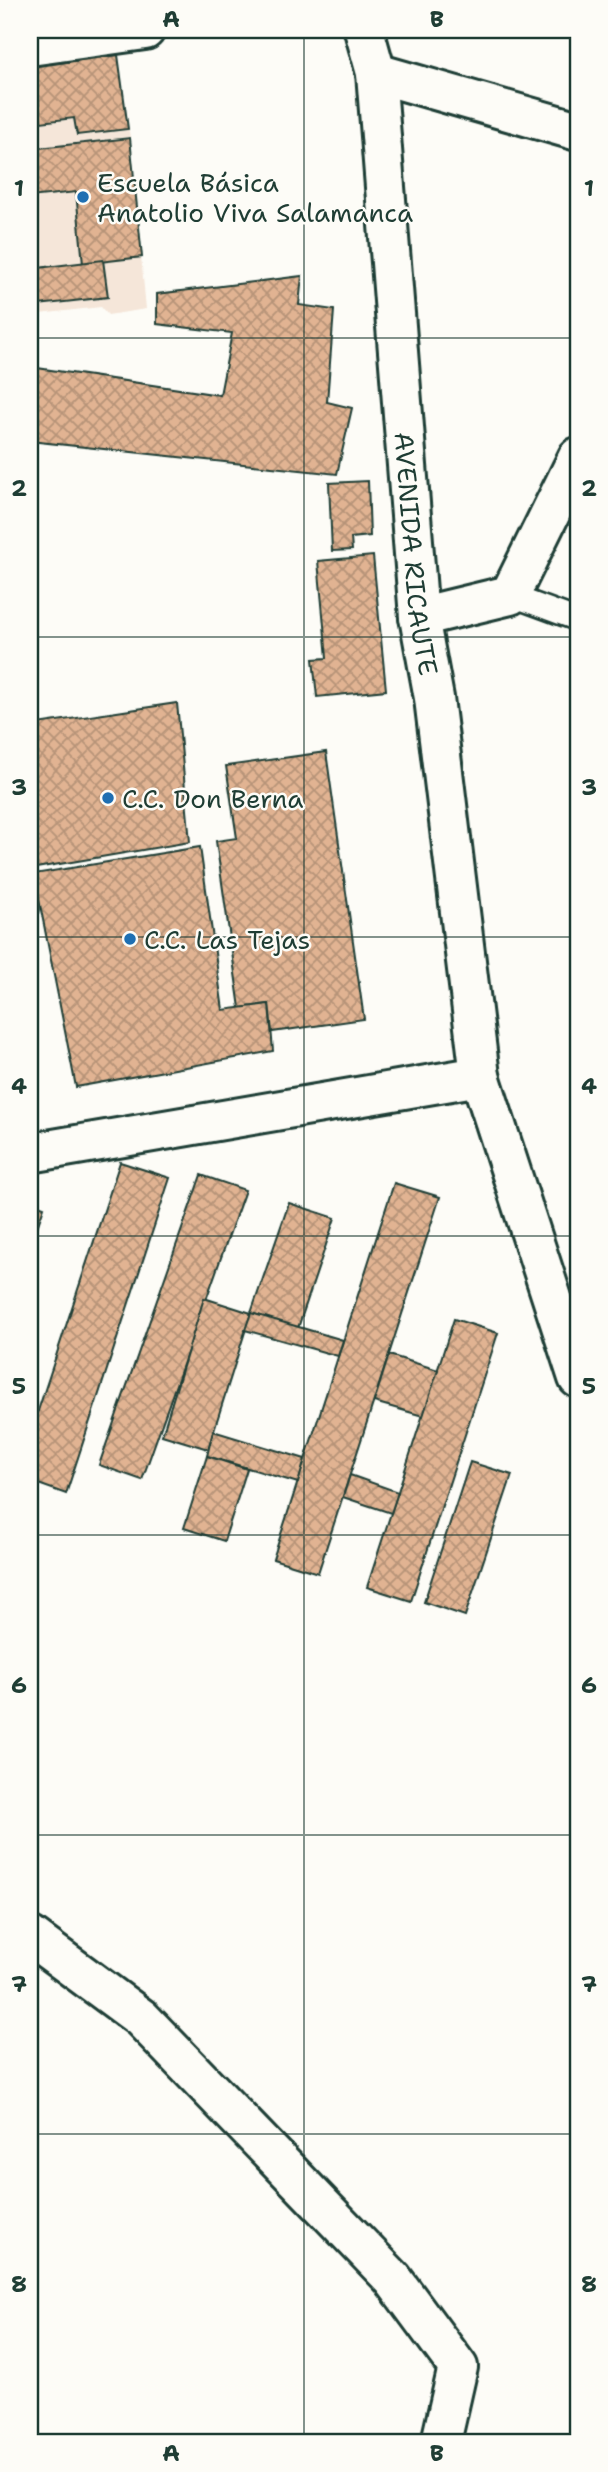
<svg xmlns="http://www.w3.org/2000/svg" width="608" height="2472" viewBox="0 0 608 2472" font-family="'Shantell Sans',sans-serif">
	<style>
		.built { fill: #f5e6d9 }
		.building { fill: url(#building-cross-hatch); stroke: #1f3d34; stroke-width: 2 }
		.lines { fill: none; stroke-linecap: round; stroke-linejoin: round }
		.lane-casing { stroke: #1f3d34; stroke-width: 26 }
		.street-casing { stroke: #1f3d34; stroke-width: 44 }
		.lane { stroke: #fdfcf7; stroke-width: 21 }
		.street { stroke: #fdfcf7; stroke-width: 38 }
		.grid { fill: none; stroke: #1f3d34; stroke-width: 2; stroke-opacity: 0.55 }
		.poi-dot { fill: #1f6fb2; stroke: #fdfcf7; stroke-width: 2.5 }
		.labels { text-anchor: middle; dominant-baseline: central; stroke-width: 5; stroke-linejoin: round; paint-order: stroke }
		.poi-label { font-size: 26px; fill: #1f3d34; stroke: #fdfcf7; text-anchor: start }
		.street-label { font-size: 26px; fill: #1f3d34; stroke: #fdfcf7 }
		.neatline { fill: none; stroke: #1f3d34; stroke-width: 2.5 }
		.grid-label { font-size: 23px; text-anchor: middle; font-weight: bold; fill: #1f3d34 }
	</style>
	<defs>
		<pattern id="building-cross-hatch" width="8" height="8" patternUnits="userSpaceOnUse" patternTransform="scale(1.75)"><rect width="8" height="8" fill="#e1b392"/><path d="M0 0l8 8M0 8l8-8" fill="none" stroke="#b69378"/></pattern>
	</defs>
	<rect width="100%" height="100%" fill="#fdfcf7"/>
	<filter id="ink" filterUnits="userSpaceOnUse"><feTurbulence type="fractalNoise" baseFrequency=".0143" numOctaves="2"/><feDisplacementMap in="SourceGraphic" scale="14" xChannelSelector="R" yChannelSelector="G"/><feConvolveMatrix kernelMatrix="1 2 1 2 8 2 1 2 1" color-interpolation-filters="sRGB"/></filter>
	<g filter="url(#ink)">
		<polygon class="built" points="118,55 130,138 146,309 108,315 101,307 30,315 30,66"/>
		<g class="building">
			<polygon points="118,55 128,129 77,135 74,118 41,122 34,66"/>
			<polygon points="130,138 142,257 83,264 76,192 30,197 30,149"/>
			<polygon points="103,260 108,297 30,306 30,269"/>
			<polygon points="302,276 299,305 334,310 327,402 352,408 337,474 30,441 30,367 220,395 232,333 157,324 157,294"/>
			<polygon points="368,481 370,536 351,538 352,550 332,551 329,483"/>
			<polygon points="373,556 386,690 317,697 313,659 327,658 318,561"/>
			<polygon points="177,703 190,842 30,869 30,725"/>
			<polygon points="326,752 364,1019 272,1032 269,1004 240,1008 216,841 237,838 226,766"/>
			<polygon points="200,847 223,1010 269,1004 273,1051 76,1087 34,874"/>
			<polygon points="120,1162 170,1178 66,1494 30,1481 30,1435"/>
			<polygon points="201,1175 245,1190 142,1480 99,1465"/>
			<polygon points="394,1183 440,1197 318,1573 273,1559"/>
			<polygon points="30,1202 44,1207 30,1248"/>
			<polygon points="289,1203 335,1218 298,1328 251,1313"/>
			<polygon points="204,1298 251,1313 208,1449 162,1435"/>
			<polygon points="251,1313 343,1340 338,1356 245,1330"/>
			<polygon points="454,1319 498,1333 411,1601 367,1587"/>
			<polygon points="389,1355 438,1370 423,1416 374,1402"/>
			<polygon points="213,1431 305,1459 298,1483 207,1456"/>
			<polygon points="207,1456 247,1469 224,1541 184,1528"/>
			<polygon points="470,1462 512,1475 465,1616 424,1602"/>
			<polygon points="350,1475 398,1492 391,1513 343,1497"/>
		</g>
		<g class="lines">
			<g class="lane-casing">
				<polyline id="lane" points="510,595 578,620"/>
			</g>
			<g class="street-casing">
				<g id="street">
					<path id="s1" d="M364,30L376,73L419,617L434,698L480,1076L578,1378"/>
					<polyline points="30,46 145,30"/>
					<polyline points="376,73 578,131"/>
					<polyline points="419,617 510,595 578,457"/>
					<polyline points="30,1153 480,1076"/>
					<polyline points="30,1936 141,2018 393,2279 458,2367 441,2442"/>
				</g>
			</g>
			<use href="#lane" class="lane"/>
			<use href="#street" class="street"/>
		</g>
	</g>
	<path class="grid" d="M304,30V2442M30,338H578M30,637H578M30,937H578M30,1236H578M30,1535H578M30,1835H578M30,2134H578"/>
	<g class="poi-dot">
		<circle cx="83" cy="197" r="7"/>
		<circle cx="108" cy="798" r="7"/>
		<circle cx="130" cy="939" r="7"/>
	</g>
	<g class="labels">
		<g class="poi-label">
			<text x="97" y="182">Escuela Básica<tspan x="97" dy="30">Anatolio Viva Salamanca</tspan></text>
			<text x="122" y="798">C.C. Don Berna</text>
			<text x="144" y="939">C.C. Las Tejas</text>
		</g>
		<g class="street-label">
			<text stroke="none"><textPath href="#s1" startOffset="527">AVENIDA RICAUTE</textPath></text>
		</g>
	</g>
	<rect width="608" height="2472" fill="none" stroke="#fdfcf7" stroke-width="77"/>
	<rect x="38" y="38" width="532" height="2396" class="neatline"/>
	<g class="grid-label">
		<text x="171" y="27">A</text>
		<text x="437" y="27">B</text>
		<text x="19" y="196">1</text>
		<text x="589" y="196">1</text>
		<text x="19" y="496">2</text>
		<text x="589" y="496">2</text>
		<text x="19" y="795">3</text>
		<text x="589" y="795">3</text>
		<text x="19" y="1094">4</text>
		<text x="589" y="1094">4</text>
		<text x="19" y="1394">5</text>
		<text x="589" y="1394">5</text>
		<text x="19" y="1693">6</text>
		<text x="589" y="1693">6</text>
		<text x="19" y="1992">7</text>
		<text x="589" y="1992">7</text>
		<text x="19" y="2292">8</text>
		<text x="589" y="2292">8</text>
		<text x="171" y="2461">A</text>
		<text x="437" y="2461">B</text>
	</g>
</svg>
